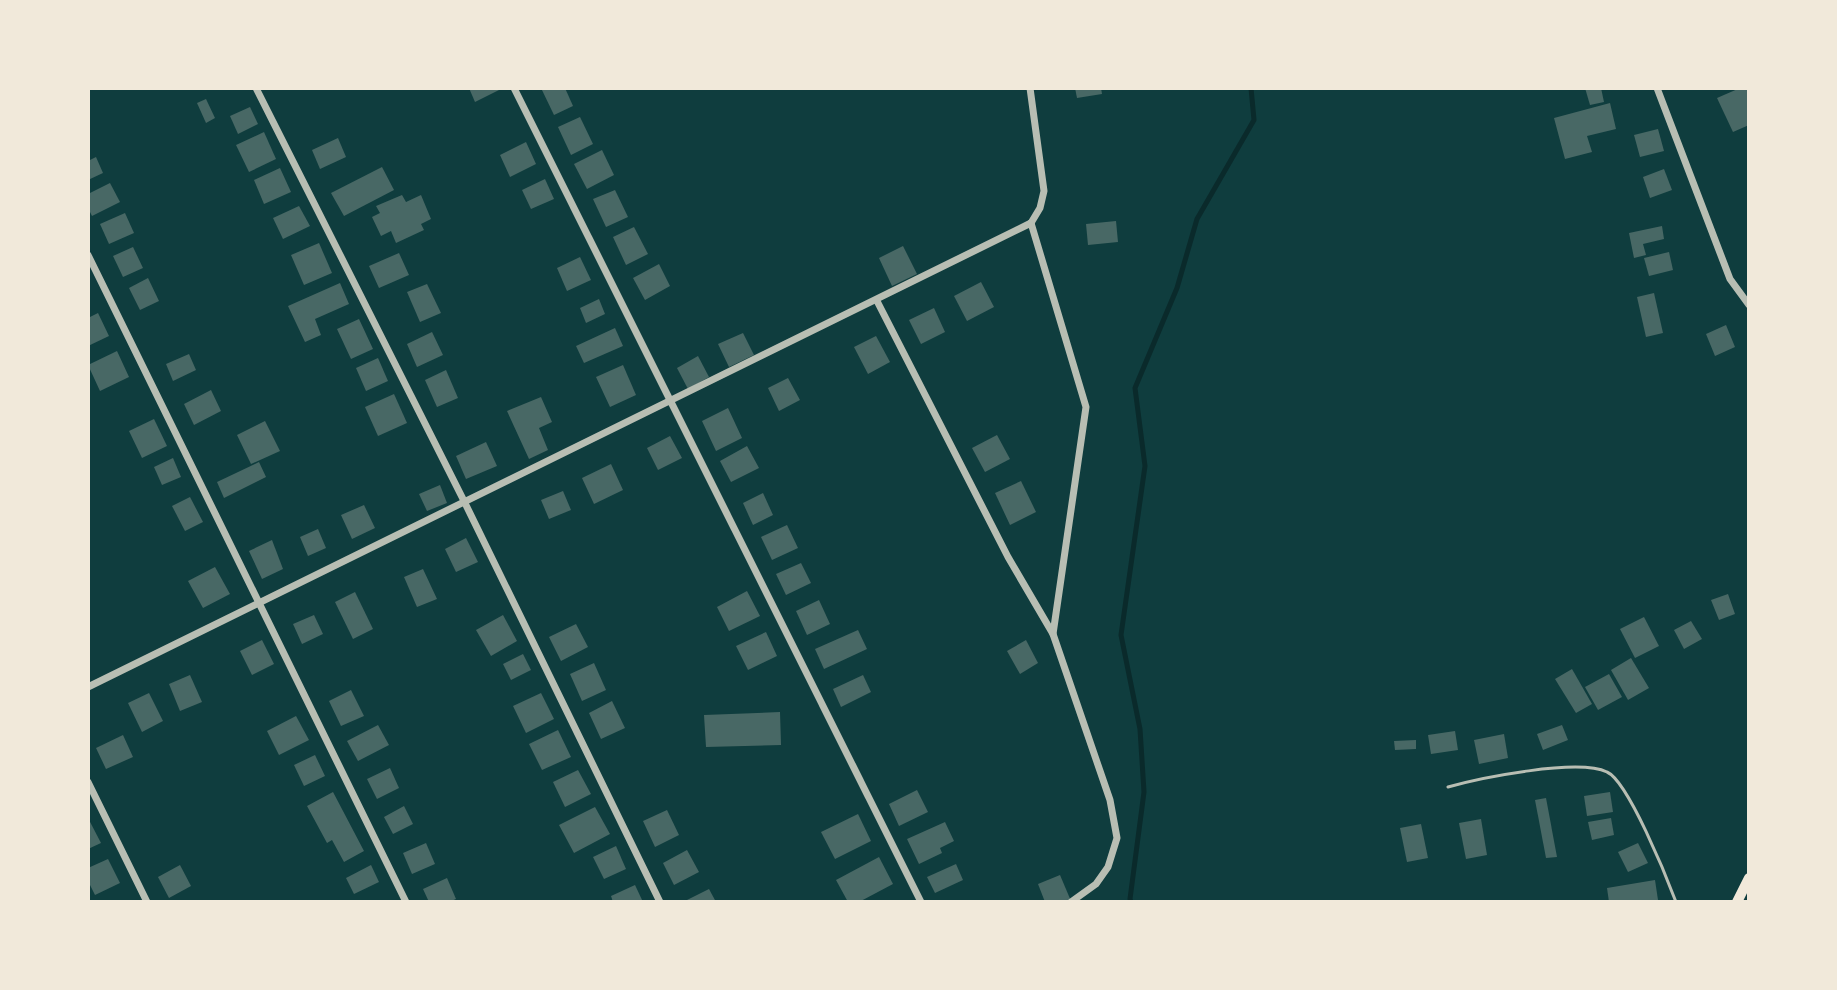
<svg xmlns="http://www.w3.org/2000/svg" width="1837" height="990" viewBox="0 0 1837 990" font-family="Manrope,sans-serif">
	<style>
		.lines { fill: none; stroke-linecap: round; stroke-linejoin: round }
		.stream { stroke: #0a2a2b; stroke-width: 5 }
		.building { fill: #486865 }
		.service { stroke: #b8beb3; stroke-width: 3 }
		.minor { stroke: #b8beb3; stroke-width: 7 }
		.secondary { stroke: #f1e9da; stroke-width: 10 }
	</style>
	<rect width="100%" height="100%" fill="#0f3d3e"/>
	<g class="lines">
		<polyline class="stream" points="1131,902 1130,899 1144,792 1140,729 1121,635 1145,466 1135,388 1177,288 1197,219 1254,120 1251,88"/>
	</g>
	<g class="building">
		<polygon points="469,88 498,88 499,90 475,102"/>
		<polygon points="541,88 565,88 573,106 554,115"/>
		<polygon points="1075,88 1101,88 1102,94 1077,98"/>
		<polygon points="1585,88 1601,88 1604,102 1590,105"/>
		<polygon points="1740,88 1749,88 1749,125 1733,132 1717,98"/>
		<polygon points="206,99 215,118 206,123 197,103"/>
		<polygon points="1610,103 1616,129 1587,136 1592,152 1565,159 1554,118"/>
		<polygon points="250,107 258,124 238,134 230,116"/>
		<polygon points="580,117 593,144 571,155 558,127"/>
		<polygon points="1658,129 1664,151 1640,157 1634,135"/>
		<polygon points="264,132 276,159 249,172 236,145"/>
		<polygon points="338,138 346,157 320,169 312,150"/>
		<polygon points="526,142 536,164 510,177 500,155"/>
		<polygon points="602,150 614,175 587,189 574,164"/>
		<polygon points="96,157 103,173 88,180 88,161"/>
		<polygon points="382,167 394,190 344,216 331,193"/>
		<polygon points="280,168 291,192 264,204 254,180"/>
		<polygon points="1664,169 1672,190 1650,198 1643,177"/>
		<polygon points="545,179 554,199 531,209 522,190"/>
		<polygon points="110,183 120,202 92,216 88,208 88,194"/>
		<polygon points="615,190 628,217 606,227 593,199"/>
		<polygon points="402,195 406,202 421,195 431,219 421,224 424,230 396,243 391,231 381,236 372,217 380,213 376,206"/>
		<polygon points="299,206 310,226 283,239 273,218"/>
		<polygon points="125,213 134,233 109,244 100,224"/>
		<polygon points="1116,221 1118,242 1088,245 1086,224"/>
		<polygon points="1662,226 1664,239 1643,244 1646,255 1634,258 1629,233"/>
		<polygon points="634,227 648,254 626,265 613,237"/>
		<polygon points="319,243 332,273 304,285 291,255"/>
		<polygon points="903,246 917,274 892,286 879,258"/>
		<polygon points="133,247 143,268 123,277 113,256"/>
		<polygon points="1669,252 1673,270 1649,276 1644,258"/>
		<polygon points="399,253 409,275 379,288 369,266"/>
		<polygon points="580,257 591,280 567,291 557,268"/>
		<polygon points="659,264 670,286 645,300 633,278"/>
		<polygon points="148,278 159,301 140,310 129,288"/>
		<polygon points="981,282 994,307 967,321 954,296"/>
		<polygon points="340,283 349,304 315,319 321,335 305,342 288,306"/>
		<polygon points="427,284 441,313 420,322 407,292"/>
		<polygon points="1654,293 1663,333 1646,337 1637,297"/>
		<polygon points="599,299 605,314 586,323 580,308"/>
		<polygon points="934,308 945,332 921,344 909,320"/>
		<polygon points="98,313 109,336 88,346 88,318"/>
		<polygon points="359,319 373,349 351,359 337,329"/>
		<polygon points="1726,325 1735,347 1715,356 1706,334"/>
		<polygon points="615,328 623,346 584,363 576,346"/>
		<polygon points="432,332 443,355 417,367 407,344"/>
		<polygon points="743,333 754,355 729,367 718,344"/>
		<polygon points="876,336 890,362 868,374 854,347"/>
		<polygon points="117,351 129,377 100,391 88,365"/>
		<polygon points="189,354 196,370 173,381 166,364"/>
		<polygon points="698,356 709,377 688,389 677,368"/>
		<polygon points="378,358 388,381 366,391 356,368"/>
		<polygon points="623,365 636,395 610,407 596,377"/>
		<polygon points="446,370 458,398 437,407 425,380"/>
		<polygon points="788,378 800,400 779,411 768,388"/>
		<polygon points="211,390 221,411 194,425 184,404"/>
		<polygon points="394,394 407,423 378,436 365,407"/>
		<polygon points="541,397 552,422 539,428 548,450 529,459 507,411"/>
		<polygon points="728,408 742,438 716,451 702,421"/>
		<polygon points="154,419 167,446 142,458 129,431"/>
		<polygon points="265,421 280,451 251,464 237,435"/>
		<polygon points="997,435 1010,459 985,472 972,448"/>
		<polygon points="670,436 682,458 658,470 647,448"/>
		<polygon points="486,442 497,466 466,479 456,456"/>
		<polygon points="747,446 759,468 731,482 720,461"/>
		<polygon points="173,458 181,477 162,485 154,467"/>
		<polygon points="259,462 266,477 224,498 217,482"/>
		<polygon points="611,464 623,490 594,504 582,478"/>
		<polygon points="1021,481 1036,512 1010,525 995,493"/>
		<polygon points="440,485 447,503 427,511 419,494"/>
		<polygon points="563,491 571,510 549,519 541,500"/>
		<polygon points="763,493 773,515 753,525 743,503"/>
		<polygon points="190,497 203,522 185,531 172,506"/>
		<polygon points="364,505 375,528 352,539 341,515"/>
		<polygon points="787,525 798,548 772,560 761,537"/>
		<polygon points="318,529 326,548 308,556 300,537"/>
		<polygon points="466,538 478,562 456,572 445,549"/>
		<polygon points="272,540 283,569 262,579 249,551"/>
		<polygon points="801,563 811,583 786,595 776,574"/>
		<polygon points="215,567 230,594 203,608 188,581"/>
		<polygon points="423,569 437,599 417,607 404,577"/>
		<polygon points="747,591 760,616 729,631 717,607"/>
		<polygon points="355,592 373,629 353,639 335,602"/>
		<polygon points="1728,594 1735,614 1719,620 1711,600"/>
		<polygon points="819,600 830,624 807,635 796,611"/>
		<polygon points="314,615 323,634 302,644 293,624"/>
		<polygon points="503,615 517,641 491,656 476,630"/>
		<polygon points="1644,617 1659,646 1635,658 1620,629"/>
		<polygon points="1691,621 1702,639 1684,649 1674,630"/>
		<polygon points="576,624 588,647 561,661 549,637"/>
		<polygon points="858,630 867,649 824,669 815,649"/>
		<polygon points="766,632 777,656 748,670 736,646"/>
		<polygon points="262,640 274,664 252,675 240,651"/>
		<polygon points="1026,640 1038,663 1020,674 1007,651"/>
		<polygon points="523,654 531,670 511,680 503,664"/>
		<polygon points="1631,658 1649,688 1628,700 1611,670"/>
		<polygon points="594,663 606,690 582,701 570,674"/>
		<polygon points="1572,669 1592,704 1576,713 1555,679"/>
		<polygon points="1609,674 1622,697 1598,710 1585,687"/>
		<polygon points="190,675 202,702 180,711 169,684"/>
		<polygon points="863,675 871,692 841,707 833,689"/>
		<polygon points="351,690 364,716 341,726 329,701"/>
		<polygon points="149,693 163,721 142,732 128,703"/>
		<polygon points="541,693 554,719 526,733 513,706"/>
		<polygon points="612,701 625,728 601,739 589,713"/>
		<polygon points="780,712 781,745 706,747 704,715"/>
		<polygon points="296,716 309,740 279,755 267,731"/>
		<polygon points="378,725 389,745 358,761 347,741"/>
		<polygon points="1562,725 1568,740 1543,750 1537,734"/>
		<polygon points="558,730 571,757 542,770 529,744"/>
		<polygon points="1455,731 1458,750 1431,754 1428,735"/>
		<polygon points="1504,734 1508,758 1479,764 1474,740"/>
		<polygon points="123,735 133,757 106,769 96,748"/>
		<polygon points="1416,740 1416,749 1395,750 1394,741"/>
		<polygon points="315,755 325,776 304,786 294,765"/>
		<polygon points="390,768 399,788 377,799 367,779"/>
		<polygon points="578,770 591,794 565,807 553,782"/>
		<polygon points="917,790 928,812 899,826 889,804"/>
		<polygon points="333,792 364,851 344,862 332,840 327,843 307,806"/>
		<polygon points="1610,792 1613,812 1587,816 1584,796"/>
		<polygon points="1546,798 1557,857 1546,858 1535,800"/>
		<polygon points="404,806 413,824 393,834 384,817"/>
		<polygon points="595,807 610,834 574,853 559,825"/>
		<polygon points="667,810 679,835 655,847 643,821"/>
		<polygon points="858,814 871,841 835,859 821,832"/>
		<polygon points="88,818 101,843 88,849"/>
		<polygon points="1611,818 1614,835 1592,840 1588,822"/>
		<polygon points="1481,819 1487,855 1466,859 1459,823"/>
		<polygon points="945,822 954,841 940,848 942,853 919,864 907,839"/>
		<polygon points="1421,824 1428,858 1407,862 1400,828"/>
		<polygon points="426,843 435,864 412,874 403,853"/>
		<polygon points="1638,843 1648,863 1628,872 1618,852"/>
		<polygon points="616,846 626,869 604,879 593,857"/>
		<polygon points="687,850 699,872 674,885 663,863"/>
		<polygon points="879,857 893,884 859,902 848,902 836,880"/>
		<polygon points="108,859 120,883 95,895 88,881 88,868"/>
		<polygon points="956,864 963,880 935,893 927,877"/>
		<polygon points="180,865 191,886 169,898 158,877"/>
		<polygon points="371,865 379,882 354,894 346,878"/>
		<polygon points="1060,875 1071,901 1045,902 1038,884"/>
		<polygon points="447,878 456,899 449,902 429,902 423,889"/>
		<polygon points="1655,880 1658,900 1609,902 1607,888"/>
		<polygon points="635,885 643,902 613,902 611,896"/>
		<polygon points="709,889 716,902 683,902"/>
	</g>
	<g class="lines">
		<path class="service" d="M1448,787C1480,778 1578,758 1607,772C1628,781 1667,878 1676,902"/>
		<g class="minor">
			<polyline points="256,88 464,501 660,902"/>
			<polyline points="514,88 921,902"/>
			<polyline points="1030,88 1044,191 1040,208 1031,223"/>
			<polyline points="1657,88 1730,279 1749,305"/>
			<polyline points="1031,223 1086,407 1053,634 1110,800 1117,838 1108,867 1096,884 1071,902"/>
			<polyline points="88,255 406,902"/>
			<polyline points="877,301 1008,557 1053,634"/>
			<polyline points="88,687 1031,223"/>
			<polyline points="88,782 147,902"/>
		</g>
		<polyline class="secondary" points="1737,902 1749,878"/>
	</g>
	<rect width="1837" height="990" fill="none" stroke="#f1e9da" stroke-width="180"/>
</svg>
